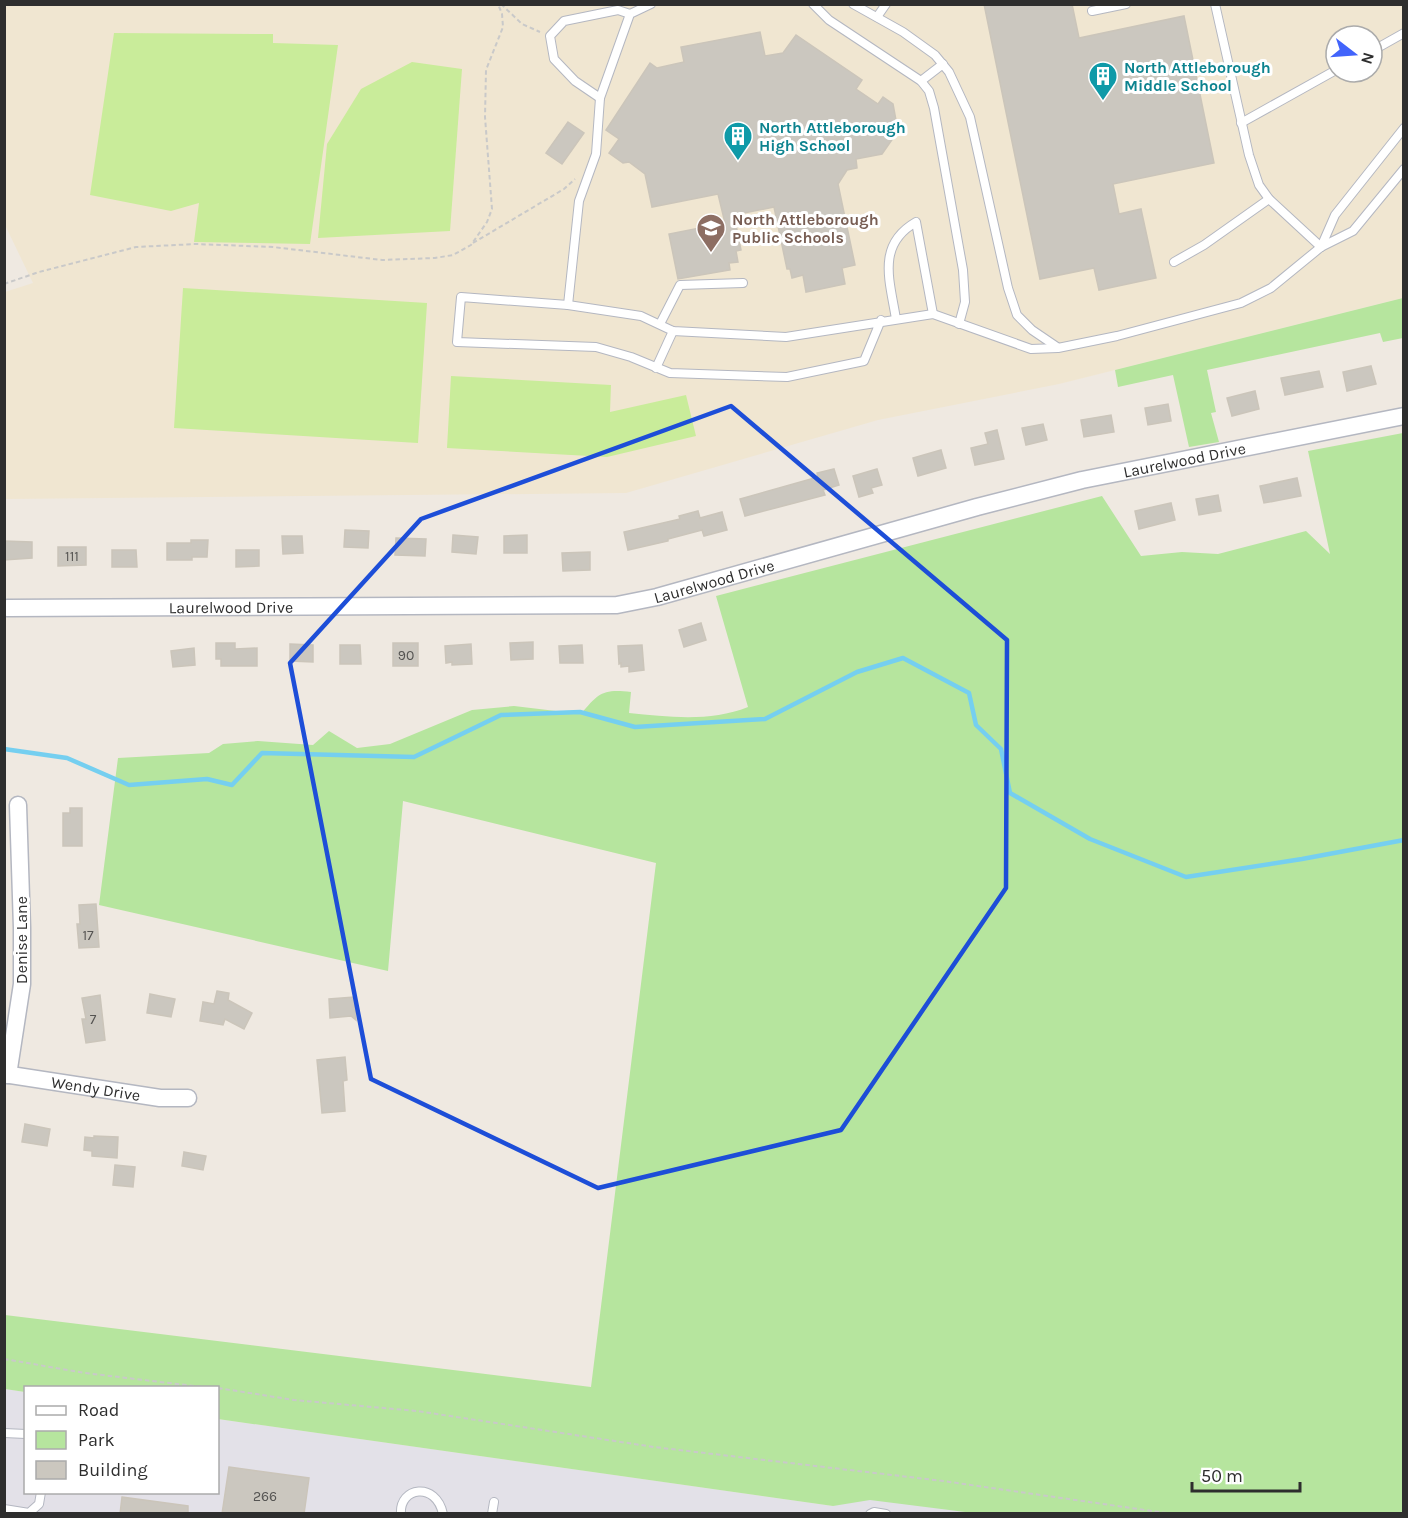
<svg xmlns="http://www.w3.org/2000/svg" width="1408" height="1518" viewBox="0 0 1408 1518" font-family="Karla,sans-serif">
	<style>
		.industrial { fill: #e3e1e8 }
		.education { fill: #f0e6d1; fill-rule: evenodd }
		.green { fill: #b6e59e }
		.pitch { fill: #c9ec9a }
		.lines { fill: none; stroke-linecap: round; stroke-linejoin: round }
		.stream { stroke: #75cff0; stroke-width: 4.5 }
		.building { fill: #cbc7bf; stroke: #cbc5ba; stroke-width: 1.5 }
		.lane-casing { stroke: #b4b7c1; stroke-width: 10 }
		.street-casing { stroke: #b4b7c1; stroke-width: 19 }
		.path { stroke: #c9c9c9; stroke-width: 2; stroke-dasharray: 4.5 3; stroke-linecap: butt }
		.lane { stroke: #fff; stroke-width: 8 }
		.street { stroke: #fff; stroke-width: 16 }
		.marked { fill: none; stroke: #1d4ed8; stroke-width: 4.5; stroke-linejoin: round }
		.labels { text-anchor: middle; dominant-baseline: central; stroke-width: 6; stroke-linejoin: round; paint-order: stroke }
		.number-label { font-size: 14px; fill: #555452 }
		.culture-label { font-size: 16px; font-weight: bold; fill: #0d838f; stroke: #fff; text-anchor: start }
		.education-label { font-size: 16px; font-weight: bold; fill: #785e54; stroke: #fff; text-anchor: start }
		.street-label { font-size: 16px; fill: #2e2e2e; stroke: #fff }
	</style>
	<rect width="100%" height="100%" fill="#efe9e1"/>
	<polygon class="industrial" points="5,1389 25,1392 26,1492 218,1492 218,1419 833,1506 837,1485 1053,1514 5,1514"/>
	<path class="education" d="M5,5H1403V298L1059,384L878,420L626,493L5,499V292L33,283L5,225ZM1336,36H1372V72H1336Z"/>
	<g class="green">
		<polygon points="1403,298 1403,338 1383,342 1380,333 1207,370 1216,412 1211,413 1219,442 1189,447 1173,375 1118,387 1115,370"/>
		<path d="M1403,433V1513L981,1514L870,1500L833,1506L218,1419V1388H26L25,1392L5,1389V1315L591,1387L656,863L403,801L388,971L99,905L118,758L209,753L223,744L258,741L313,745L329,731L357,748L390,744L472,710L514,706L581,714C599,693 602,689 631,692L629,713C669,717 711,722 748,707L716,596L1102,496L1141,556L1182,552L1218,554L1306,531L1330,554L1308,451Z"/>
	</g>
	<g class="pitch">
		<polygon points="114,33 273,34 273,43 338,45 310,244 194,242 199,203 171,211 90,195"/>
		<polygon points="412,62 462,69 450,231 318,238 327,144 361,89"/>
		<polygon points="183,288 427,303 418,443 174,428"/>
		<polygon points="451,376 611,385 610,412 686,395 696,436 607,457 447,448"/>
	</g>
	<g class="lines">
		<polyline class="stream" points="4,749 67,758 129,785 207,779 232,785 262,753 414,757 501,715 580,712 635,727 765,719 857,672 903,658 969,693 976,725 1001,749 1010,793 1090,839 1186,877 1302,859 1404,840"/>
	</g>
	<g class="building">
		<polygon points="984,4 1072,4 1079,38 1184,16 1214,163 1113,184 1119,214 1141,209 1156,278 1099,290 1094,268 1040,279"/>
		<polygon points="760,32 765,56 783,53 796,35 862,80 856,89 878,104 883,97 893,104 898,131 882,154 856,159 857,168 847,170 838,184 855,265 842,268 845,284 806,292 803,275 792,278 790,269 787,269 774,207 734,215 741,250 736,251 738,262 729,263 730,270 678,279 669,234 725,223 718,194 652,207 645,174 629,162 623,163 609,153 619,139 606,130 650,63 657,68 684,62 681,47"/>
		<polygon points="568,122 584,133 562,164 546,153"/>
		<polygon points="1371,366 1376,384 1347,391 1343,372"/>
		<polygon points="1319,371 1323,387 1285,395 1281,378"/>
		<polygon points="1255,391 1259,409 1232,416 1227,398"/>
		<polygon points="1168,404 1171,421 1148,425 1145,408"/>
		<polygon points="1111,415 1114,432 1084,437 1081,420"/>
		<polygon points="1043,424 1047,440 1026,445 1022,428"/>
		<polygon points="997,430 1004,459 975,465 971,448 988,444 985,433"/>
		<polygon points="941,450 946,468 918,476 913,458"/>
		<polygon points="834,469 839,485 823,490 825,495 745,516 740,499 818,477 817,473"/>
		<polygon points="877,469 882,485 871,488 873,493 859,497 853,476"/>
		<polygon points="1297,478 1301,496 1264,503 1260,486"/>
		<polygon points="1218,495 1221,511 1199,515 1196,499"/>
		<polygon points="1171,503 1175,520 1139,529 1135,511"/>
		<polygon points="698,511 700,518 722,512 727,530 704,536 702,530 668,539 668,541 628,550 624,532 680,519 679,516"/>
		<polygon points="345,530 369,531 368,548 344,547"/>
		<polygon points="453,535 478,537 476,554 452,552"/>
		<polygon points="527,535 527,553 504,553 504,536"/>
		<polygon points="282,536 302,536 303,553 283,554"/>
		<polygon points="396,538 426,539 425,556 395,555"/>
		<polygon points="191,540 208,540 207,557 192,557 192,560 167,560 167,543 191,543"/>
		<polygon points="4,541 32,542 32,558 4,560"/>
		<polygon points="58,547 86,547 86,565 58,566"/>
		<polygon points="112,550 136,550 137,567 112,567"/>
		<polygon points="236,550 259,550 259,566 236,567"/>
		<polygon points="590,552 590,570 563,571 562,553"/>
		<polygon points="701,623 706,640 684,647 679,630"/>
		<polygon points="533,642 533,659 511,660 510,643"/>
		<polygon points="216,643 235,643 235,649 257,648 257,666 221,666 221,659 216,659"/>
		<rect x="393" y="643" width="25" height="23"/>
		<polygon points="290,644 313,645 313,662 290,661"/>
		<polygon points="471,644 472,664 452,665 452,662 446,663 445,646"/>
		<polygon points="340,645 360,645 361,664 340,664"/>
		<polygon points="582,645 583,663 560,663 559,646"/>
		<polygon points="642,645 644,670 629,672 629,666 621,667 621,663 619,664 618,646"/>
		<polygon points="194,648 195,665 173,667 171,651"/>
		<polygon points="70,808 82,808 82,846 63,846 63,813 70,813"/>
		<polygon points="96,904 99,947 79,948 77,924 80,924 79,905"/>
		<polygon points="217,991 229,993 228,1000 252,1013 244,1029 225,1019 223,1025 200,1021 203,1002 214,1004"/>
		<polygon points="150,994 175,999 171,1017 147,1013"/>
		<polygon points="100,995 105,1040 86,1043 82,1019 86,1019 82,998"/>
		<polygon points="354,997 356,1020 351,1016 330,1018 329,999"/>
		<polygon points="345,1057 347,1080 343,1081 345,1111 322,1113 317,1060"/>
		<polygon points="25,1124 50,1129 47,1146 22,1142"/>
		<polygon points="94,1136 118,1137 117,1158 92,1156 92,1151 84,1150 85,1137 94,1138"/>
		<polygon points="184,1152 206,1156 203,1170 182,1166"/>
		<polygon points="115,1165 135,1167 133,1187 113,1185"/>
		<polygon points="229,1467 309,1478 304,1514 222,1514"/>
		<polygon points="122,1497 188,1506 188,1514 120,1514"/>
	</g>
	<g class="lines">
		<g class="lane-casing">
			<g id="lane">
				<polyline points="813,4 829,20 921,81 929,91 934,108 963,270 965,302 959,324"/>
				<polyline points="853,4 903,32 935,55 949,72 970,117 1008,288 1017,315 1032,330 1057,347"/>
				<polyline points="1215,4 1249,155 1259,185 1269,199 1321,247"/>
				<polyline points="1092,11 1126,4"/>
				<polyline points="630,14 600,98 575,81 554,59 550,36 564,21 618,10 630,14 651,4"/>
				<polyline points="877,17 886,4"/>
				<polyline points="1372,51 1404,33"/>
				<polyline points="921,81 943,64"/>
				<polyline points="1241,123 1336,70"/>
				<polyline points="1321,247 1335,215 1404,128"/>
				<polyline points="1174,262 1204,245 1269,199"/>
				<polyline points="568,305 579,201 596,154 600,98"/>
				<path d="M896,319C890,281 876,245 916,222L933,314"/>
				<polyline points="881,320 864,361 787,377 670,373 631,357 596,347 457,342 461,297 568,305 641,316 673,331 786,337 933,314 1031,349 1058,348 1117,336 1241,303 1271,288 1321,247 1353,231 1404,169"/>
				<polyline points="660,324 680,285 743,283"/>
				<polyline points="656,368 673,331"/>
				<polyline points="4,1433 26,1434"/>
				<polyline points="4,1509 29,1513 39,1504 41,1492"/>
				<path d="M401,1514C399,1487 436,1481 443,1514"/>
				<polyline points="492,1514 494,1502"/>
				<polyline points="870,1514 874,1512 886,1514"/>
			</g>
		</g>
		<g class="street-casing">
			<g id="street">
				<path id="s1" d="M7,608L617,605L657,597L977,507L1082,480L1404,416"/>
				<path id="s2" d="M4,1074L160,1098H188"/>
				<polyline points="8,1075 22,984 22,928 18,805"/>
			</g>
		</g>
		<g class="path">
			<polyline points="501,4 522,24 540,32"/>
			<polyline points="473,243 564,189 575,179"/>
			<polyline points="4,284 39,272 136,247 196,244 273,247 382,260 435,258 453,255 471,245 487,222 492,209 485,117 486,70 503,27 502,14 498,4"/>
			<polyline points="4,1359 85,1373 211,1388"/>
			<polyline points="218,1388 294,1400 417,1411 654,1447 943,1481 1173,1514"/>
		</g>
		<use href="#lane" class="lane"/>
		<use href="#street" class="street"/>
	</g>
	<path class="marked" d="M731,406L1007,640L1006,888L841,1130L598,1188L371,1079L290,663L421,519Z"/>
	<defs>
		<g id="building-pin" transform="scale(1.5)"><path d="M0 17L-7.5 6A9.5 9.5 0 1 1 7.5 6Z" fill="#0f9aa8" stroke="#fff"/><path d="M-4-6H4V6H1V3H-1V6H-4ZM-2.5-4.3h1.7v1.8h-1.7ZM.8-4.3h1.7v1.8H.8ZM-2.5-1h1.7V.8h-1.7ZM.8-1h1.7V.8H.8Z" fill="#fff"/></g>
		<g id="school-pin" transform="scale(1.5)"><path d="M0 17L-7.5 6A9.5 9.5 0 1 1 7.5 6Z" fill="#8d6e63" stroke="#fff"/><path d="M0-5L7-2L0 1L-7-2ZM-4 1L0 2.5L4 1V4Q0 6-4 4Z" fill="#fff"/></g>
	</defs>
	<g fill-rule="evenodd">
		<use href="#building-pin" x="1103" y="76"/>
		<use href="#building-pin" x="738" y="136"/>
		<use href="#school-pin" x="711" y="228"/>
	</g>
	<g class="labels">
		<g class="number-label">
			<text x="72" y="556">111</text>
			<text x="406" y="655">90</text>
			<text x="88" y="935">17</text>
			<text x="93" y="1019">7</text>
			<text x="265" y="1496">266</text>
		</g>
		<g class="culture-label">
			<text x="1124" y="67">North Attleborough<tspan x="1124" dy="18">Middle School</tspan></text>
			<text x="759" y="127">North Attleborough<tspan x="759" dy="18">High School</tspan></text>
		</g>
		<g class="education-label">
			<text x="732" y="219">North Attleborough<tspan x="732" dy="18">Public Schools</tspan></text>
		</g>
		<g class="street-label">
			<text stroke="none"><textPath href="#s1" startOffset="1196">Laurelwood Drive</textPath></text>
			<text stroke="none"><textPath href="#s1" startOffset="710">Laurelwood Drive</textPath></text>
			<text stroke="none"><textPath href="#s1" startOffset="224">Laurelwood Drive</textPath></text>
			<text transform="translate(21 940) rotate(-90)">Denise Lane</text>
			<text stroke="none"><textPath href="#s2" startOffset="93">Wendy Drive</textPath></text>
		</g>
	</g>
	<rect width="1408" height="1518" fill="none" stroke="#2e2e2e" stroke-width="12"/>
	<rect x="24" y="1386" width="195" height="108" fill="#ffffff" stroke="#ababab" stroke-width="1.5"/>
	<rect x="36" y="1406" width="30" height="9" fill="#ffffff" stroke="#ababab" stroke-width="1.5"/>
	<text x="78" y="1416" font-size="18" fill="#2e2e2e">Road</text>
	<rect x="36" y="1431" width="30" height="18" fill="#b6e59e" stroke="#ababab" stroke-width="1.5"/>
	<text x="78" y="1446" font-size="18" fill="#2e2e2e">Park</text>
	<rect x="36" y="1461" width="30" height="18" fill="#cbc7bf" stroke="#ababab" stroke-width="1.5"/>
	<text x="78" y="1476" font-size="18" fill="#2e2e2e">Building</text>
	<g transform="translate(1354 54) rotate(107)"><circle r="28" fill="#ffffff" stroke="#ababab" stroke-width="1.5"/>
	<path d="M0-4.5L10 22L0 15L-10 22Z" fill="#4264fb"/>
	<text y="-9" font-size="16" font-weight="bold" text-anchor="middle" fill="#2e2e2e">N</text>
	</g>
	<path d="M1192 1482v9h108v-9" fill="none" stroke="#2e2e2e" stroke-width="3"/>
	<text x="1201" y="1482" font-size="18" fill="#2e2e2e" stroke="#ffffff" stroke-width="4.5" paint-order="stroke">50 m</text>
</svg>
